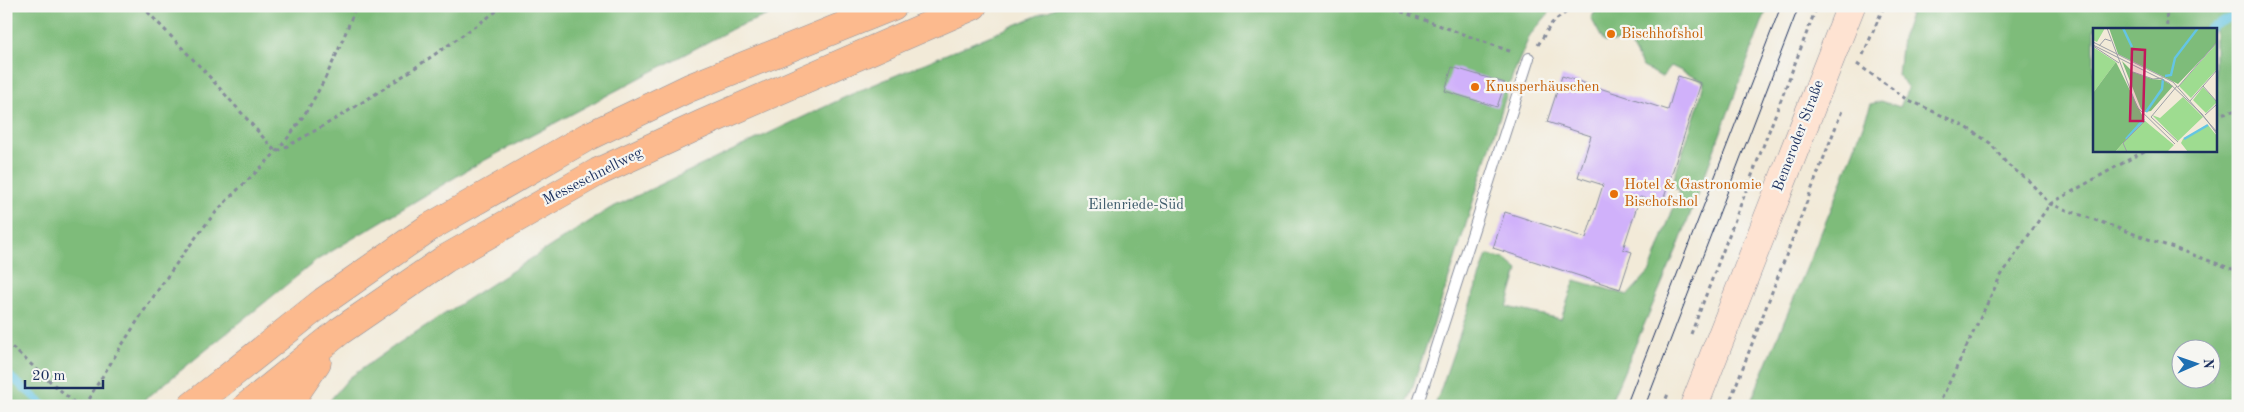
<svg xmlns="http://www.w3.org/2000/svg" width="2244" height="412" viewBox="0 0 2244 412" font-family="'Old Standard TT',serif">
	<style>
		.forest { fill: #7ebc7a; stroke: #4c766c; fill-rule: evenodd }
		.lines { fill: none; stroke-linecap: round; stroke-linejoin: round }
		.stream { stroke: #65c5e3; stroke-width: 8 }
		.building { fill: #d0b1fa }
		.lane-casing { stroke: #868c9b; stroke-width: 12 }
		.secondary-casing { stroke: #868c9b; stroke-width: 29 }
		.highway-casing { stroke: #868c9b; stroke-width: 29 }
		.path { stroke: #868c9b; stroke-width: 3; stroke-dasharray: 4 4; stroke-linecap: butt }
		.lane { stroke: #fff; stroke-width: 10 }
		.secondary { stroke: #fee3d2; stroke-width: 28 }
		.highway { stroke: #fcba8e; stroke-width: 28 }
		.tram { stroke: #1b2f5e; stroke-width: 1 }
		.food-dot { fill: #e8710a; stroke: #f6f6f2; stroke-width: 2 }
		.labels { text-anchor: middle; dominant-baseline: central; stroke-width: 4.5; stroke-linejoin: round; paint-order: stroke }
		.food-label { font-size: 15px; fill: #c56008; stroke: #f6f6f2; text-anchor: start }
		.street-label { font-size: 15px; fill: #1b2f5e; stroke: #f6f6f2 }
		.park-label { font-size: 15px; fill: #3c5a6a; stroke: #f6f6f2 }
		.inset-river { fill: none; stroke: #65c5e3; stroke-width: 2.5 }
		.inset-road { fill: none; stroke: #9c9fa7; stroke-width: 1 }
		.view { fill: #c2185b; fill-opacity: 0.15; stroke: #c2185b; stroke-width: 2.5 }
		.inset-edge { fill: none; stroke: #1b2f5e; stroke-width: 2.5 }
	</style>
	<rect width="100%" height="100%" fill="#f6f6f2"/>
	<filter id="ink" filterUnits="userSpaceOnUse"><feTurbulence type="fractalNoise" baseFrequency=".02" numOctaves="2"/><feDisplacementMap in="SourceGraphic" scale="10" xChannelSelector="R" yChannelSelector="G"/><feConvolveMatrix kernelMatrix="1 2 1 2 8 2 1 2 1" color-interpolation-filters="sRGB"/></filter>
	<filter id="wash" filterUnits="userSpaceOnUse"><feTurbulence type="fractalNoise" baseFrequency=".0096" numOctaves="4" result="noise"/><feDisplacementMap in="SourceGraphic" scale="20" xChannelSelector="R" yChannelSelector="G"/><feGaussianBlur stdDeviation="1.12" result="paint"/><feColorMatrix in="noise" values="0 0 0 0 0 0 0 0 0 0 0 0 0 0 0 0 0 1.4 0 .05"/><feComposite in="paint" operator="in"/></filter>
	<g filter="url(#wash)">
		<rect width="100%" height="100%" fill="#f2ead8"/>
		<g class="forest">
			<polygon points="6,6 791,6 734,28 474,166 317,260 137,406 6,406"/>
			<polygon points="1060,6 1555,6 1530,35 1512,77 1451,272 1406,406 325,406 349,378 399,343 609,209 854,93"/>
			<polygon points="1599,6 1768,6 1679,244 1609,406 1435,406 1487,255 1505,259 1518,270 1507,307 1561,319 1575,280 1628,295 1650,271 1680,190 1671,187 1699,103 1704,82 1671,66 1662,77 1643,67 1629,42 1604,42 1591,18"/>
			<path d="M1913,6H2238V406H1749L1836,197L1871,104L1881,101L1900,107L1908,88L1898,75L1902,38ZM2094,29H2215V150H2094ZM2182,350H2212V380H2182Z"/>
		</g>
		<g class="lines">
			<g class="stream">
				<polyline points="2208,29 2238,14"/>
				<polyline points="6,373 45,406"/>
			</g>
		</g>
		<g id="blocks">
			<g class="building">
				<polygon points="1452,67 1505,83 1497,107 1445,91"/>
				<polygon points="1562,76 1668,110 1678,76 1701,83 1662,204 1640,197 1623,249 1632,252 1620,289 1493,248 1505,212 1586,238 1603,185 1578,177 1591,136 1547,122"/>
			</g>
		</g>
	</g>
	<g filter="url(#ink)">
		<use href="#blocks" fill-opacity="0" stroke="#868c9b" stroke-width="1"/>
		<g class="lines">
			<g class="lane-casing">
				<polyline id="lane" points="1417,406 1529,58"/>
			</g>
			<g class="secondary-casing">
				<polyline id="secondary" points="1694,406 1851,6"/>
			</g>
			<g class="highway-casing">
				<g id="highway">
					<polyline points="192,406 324,301 430,227 587,137 689,88 893,6"/>
					<polyline points="247,406 340,331 445,259 598,172 702,124 973,6"/>
					<polyline points="287,406 317,362"/>
				</g>
			</g>
			<g class="path">
				<path d="M142,6L208,75L276,152C357,110 430,58 504,6"/>
				<polyline points="1386,6 1512,52"/>
				<polyline points="2166,6 2167,29"/>
				<polyline points="1538,45 1552,23 1574,6"/>
				<polyline points="1863,55 1884,6"/>
				<polyline points="1857,64 1907,99 1966,127 1990,143 2008,165 2028,180 2050,204 2238,271"/>
				<polyline points="2215,115 2238,110"/>
				<polyline points="1691,334 1817,6"/>
				<polyline points="6,342 78,406"/>
				<path d="M84,406C123,343 161,281 207,223C227,197 254,176 276,152C314,109 336,59 356,6"/>
				<polyline points="1663,406 1668,394"/>
				<polyline points="1728,406 1843,108"/>
				<polyline points="1938,406 2000,277 2050,204 2146,150"/>
			</g>
			<use href="#lane" class="lane"/>
			<use href="#secondary" class="secondary"/>
			<use href="#highway" class="highway"/>
			<g class="tram">
				<polyline points="1626,406 1781,6"/>
				<polyline points="1645,406 1799,6"/>
			</g>
		</g>
	</g>
	<g class="food-dot">
		<circle cx="1611" cy="34" r="5"/>
		<circle cx="1475" cy="87" r="5"/>
		<circle cx="1614" cy="194" r="5"/>
	</g>
	<g class="labels">
		<g class="food-label">
			<text x="1621" y="34">Bischhofshol</text>
			<text x="1485" y="87">Knusperhäuschen</text>
			<text x="1624" y="185">Hotel &amp; Gastronomie<tspan x="1624" dy="17">Bischofshol</tspan></text>
		</g>
		<g class="street-label">
			<text transform="translate(1799 136) rotate(-69)">Bemeroder Straße</text>
			<text transform="translate(593 177) rotate(-27)">Messeschnellweg</text>
		</g>
		<g class="park-label">
			<text x="1136" y="205">Eilenriede-Süd</text>
		</g>
	</g>
	<g transform="translate(2093 28)">
		<rect width="124" height="124" fill="#f2ead8"/>
		<path d="M0,0H12L4,14L0,12ZM124,15V41L98,70L86,58ZM0,19L23,34L0,65ZM110,59L124,74L113,85L100,72ZM90,69L110,89L85,113L59,87L67,90ZM51,92L81,117L74,124H22ZM115,97L124,108V124H95L88,115L90,111Z" fill="#9edc90"/>
		<path d="M16,0H124V15L85,56L25,26ZM29,33L40,44L59,51L70,52L80,58L58,83L52,84L48,81ZM23,34L51,91L22,124H0V65Z" fill="#7ebc7a"/>
		<path class="inset-river" d="M30,0L39,19M72,48L78,47L82,30L105,0M53,84L69,61L70,51M33,111L51,91M91,111L115,97"/>
		<path class="inset-road" d="M14,0L44,79L82,116M0,14L80,54L124,104M0,17L76,55L109,86L124,106M0,18L26,35M6,18L12,11L18,13M40,44L60,51L70,50M84,58L58,89L85,114M110,58L124,74M85,59L124,14M97,73L124,42M112,87L124,76M34,124L30,115L52,93"/>
		<path class="view" d="M39,21L52,22L50,93H37Z"/>
		<rect width="124" height="124" class="inset-edge"/>
	</g>
	<rect width="2244" height="412" fill="none" stroke="#f6f6f2" stroke-width="25"/>
	<g transform="translate(2196 364) rotate(88)"><circle r="24" fill="#f6f6f2" stroke="#9ea6b7"/>
	<path d="M0-4L9 19L0 12L-9 19Z" fill="#1f6fb2"/>
	<text y="-8" font-size="14" font-weight="bold" text-anchor="middle" fill="#1b2f5e">N</text>
	</g>
	<path d="M25 380v8h78v-8" fill="none" stroke="#1b2f5e" stroke-width="2.5"/>
	<text x="32" y="380" font-size="15" fill="#1b2f5e" stroke="#f6f6f2" stroke-width="4" paint-order="stroke">20 m</text>
</svg>
